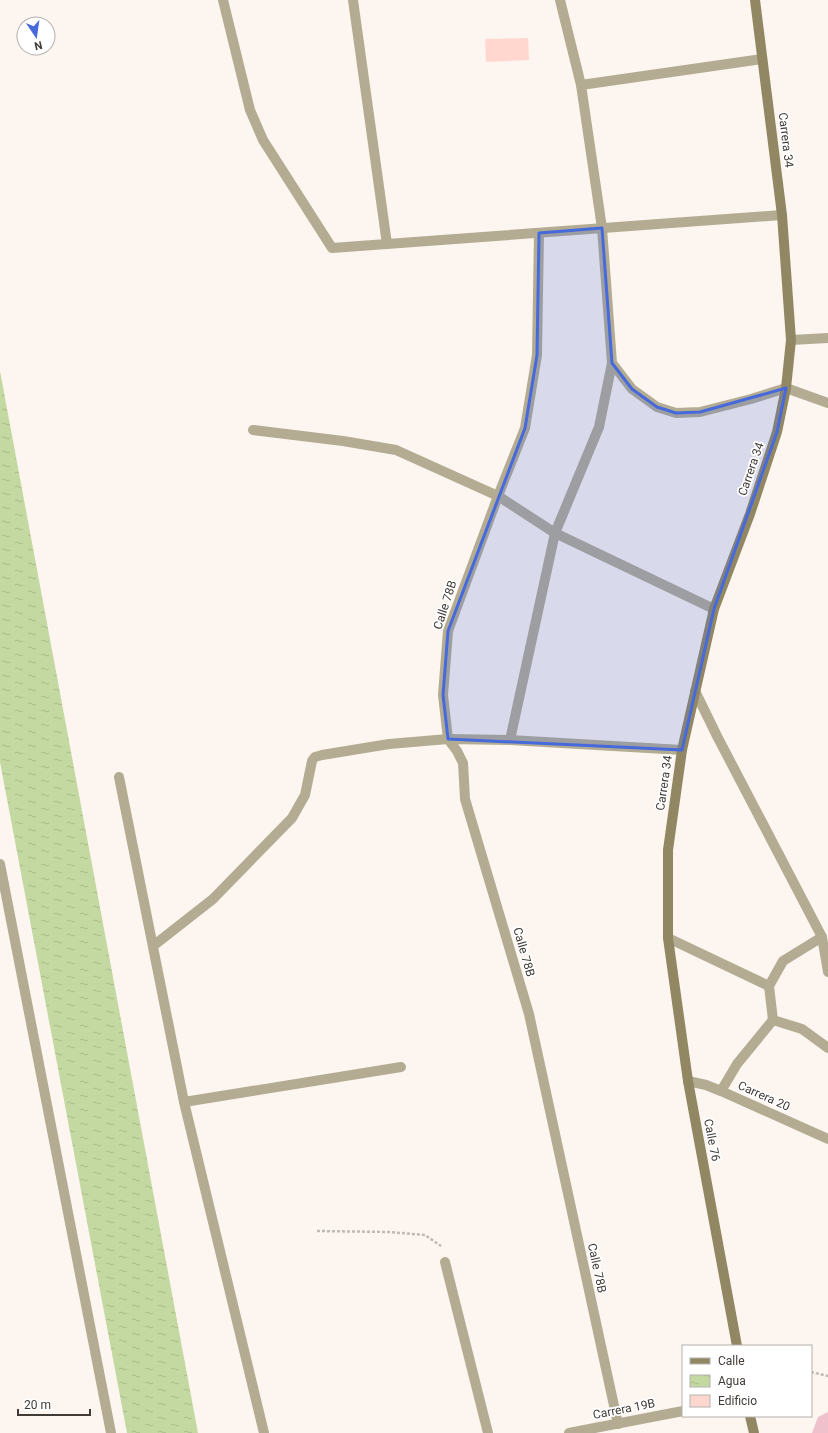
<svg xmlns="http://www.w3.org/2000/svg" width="828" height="1433" viewBox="0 0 828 1433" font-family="Roboto,sans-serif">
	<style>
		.green { fill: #efc1cd }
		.water { fill: url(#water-ripples) }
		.building { fill: #ffd7cf }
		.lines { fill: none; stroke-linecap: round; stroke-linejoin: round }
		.path { stroke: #c1bab4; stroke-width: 2.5; stroke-dasharray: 3 2; stroke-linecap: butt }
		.service { stroke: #b3ac93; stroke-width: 10 }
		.minor { stroke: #b3ac93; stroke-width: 10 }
		.secondary { stroke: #928763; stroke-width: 10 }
		.marked { fill: #4669dc; fill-opacity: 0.2; stroke: #4669dc; stroke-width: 3; stroke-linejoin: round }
		.labels { text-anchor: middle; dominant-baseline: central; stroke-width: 3.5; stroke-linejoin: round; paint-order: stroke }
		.street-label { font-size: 12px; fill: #403b37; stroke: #fff }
	</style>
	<defs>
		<pattern id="water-ripples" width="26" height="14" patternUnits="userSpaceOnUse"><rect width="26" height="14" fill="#c4d9a1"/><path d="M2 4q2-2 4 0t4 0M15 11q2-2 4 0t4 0" fill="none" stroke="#a9bb8b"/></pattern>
	</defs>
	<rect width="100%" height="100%" fill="#fdf5ef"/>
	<polygon class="green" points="828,1412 828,1433 812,1433 818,1417"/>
	<polygon class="water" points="0,371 198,1433 127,1433 0,762"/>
	<polygon class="building" points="528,38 529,60 486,62 485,39"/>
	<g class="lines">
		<g class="path">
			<polyline points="317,1231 389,1232 425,1235 441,1246"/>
			<polyline points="811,1372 828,1376"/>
		</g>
		<polyline class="service" points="0,864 111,1433"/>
		<g class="minor">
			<polyline points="223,0 250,110 263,140 332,248 782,215"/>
			<polyline points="353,0 387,244"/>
			<polyline points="581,85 762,59"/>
			<polyline points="539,233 537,355 525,428 498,496 448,631 443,695 448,739 457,751 463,763 465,799 529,1014 618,1424"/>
			<polyline points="791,340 828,338"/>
			<polyline points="612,363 632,389 657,407 676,413 700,412 751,399 786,388 828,403"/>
			<polyline points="253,430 343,441 396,450 498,496 555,533 714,609"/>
			<polyline points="695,691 717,736 822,937 783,961 769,986 773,1020 802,1029 828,1048"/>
			<polyline points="510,740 555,533 599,427 612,363 602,228 581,85 560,0"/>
			<polyline points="119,777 184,1102 264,1433"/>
			<polyline points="822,937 828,972"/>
			<polyline points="668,938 769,986"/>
			<polyline points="153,946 213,899 292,818 305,795 312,761 315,757 322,755 389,744 448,739 510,740 682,750"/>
			<polyline points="688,1081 706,1085 721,1091 828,1139"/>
			<polyline points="721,1091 737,1064 773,1020"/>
			<polyline points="184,1102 401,1067"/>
			<polyline points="445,1262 488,1433"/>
			<polyline points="569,1433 683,1411"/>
		</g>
		<g class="secondary">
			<polyline points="737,1346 688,1081 668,938 668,850 682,750 714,609 750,514 777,432 786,388 791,340 782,215 755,0"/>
			<polyline points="750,1416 754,1433"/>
		</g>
	</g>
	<path class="marked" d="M602,228L612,363L632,389L657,407L676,413L700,412L786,388L777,432L714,609L682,750L448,739L443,695L448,631L525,428L537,355L539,233Z"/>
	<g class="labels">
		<g class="street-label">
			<text transform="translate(786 140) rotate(83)">Carrera 34</text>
			<text transform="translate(751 469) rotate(-71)">Carrera 34</text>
			<text transform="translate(445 605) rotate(-72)">Calle 78B</text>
			<text transform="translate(664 783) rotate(-82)">Carrera 34</text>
			<text transform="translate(524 952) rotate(74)">Calle 78B</text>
			<text transform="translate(764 1096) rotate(24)">Carrera 20</text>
			<text transform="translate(712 1140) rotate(79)">Calle 76</text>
			<text transform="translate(597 1268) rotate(78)">Calle 78B</text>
			<text transform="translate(624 1409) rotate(-11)">Carrera 19B</text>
		</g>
	</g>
	<rect x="682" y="1345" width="130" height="72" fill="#ffffff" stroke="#b3b1af"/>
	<rect x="690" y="1358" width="20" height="6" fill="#928763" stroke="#b3b1af"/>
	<text x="718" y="1365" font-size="12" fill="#403b37">Calle</text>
	<rect x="690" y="1375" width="20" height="12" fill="url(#water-ripples)" stroke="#b3b1af"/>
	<text x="718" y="1385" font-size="12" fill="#403b37">Agua</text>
	<rect x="690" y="1395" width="20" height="12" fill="#ffd7cf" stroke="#b3b1af"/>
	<text x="718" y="1405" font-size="12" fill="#403b37">Edificio</text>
	<g transform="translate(36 36) rotate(167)"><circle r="19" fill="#ffffff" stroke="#b3b1af"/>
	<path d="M0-3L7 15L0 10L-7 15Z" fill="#4669dc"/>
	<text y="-6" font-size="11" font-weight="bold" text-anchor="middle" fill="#403b37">N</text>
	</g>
	<path d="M18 1409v6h72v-6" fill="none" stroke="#403b37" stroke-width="2"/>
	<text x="24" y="1409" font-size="12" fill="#403b37" stroke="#ffffff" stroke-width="3" paint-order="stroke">20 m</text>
</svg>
